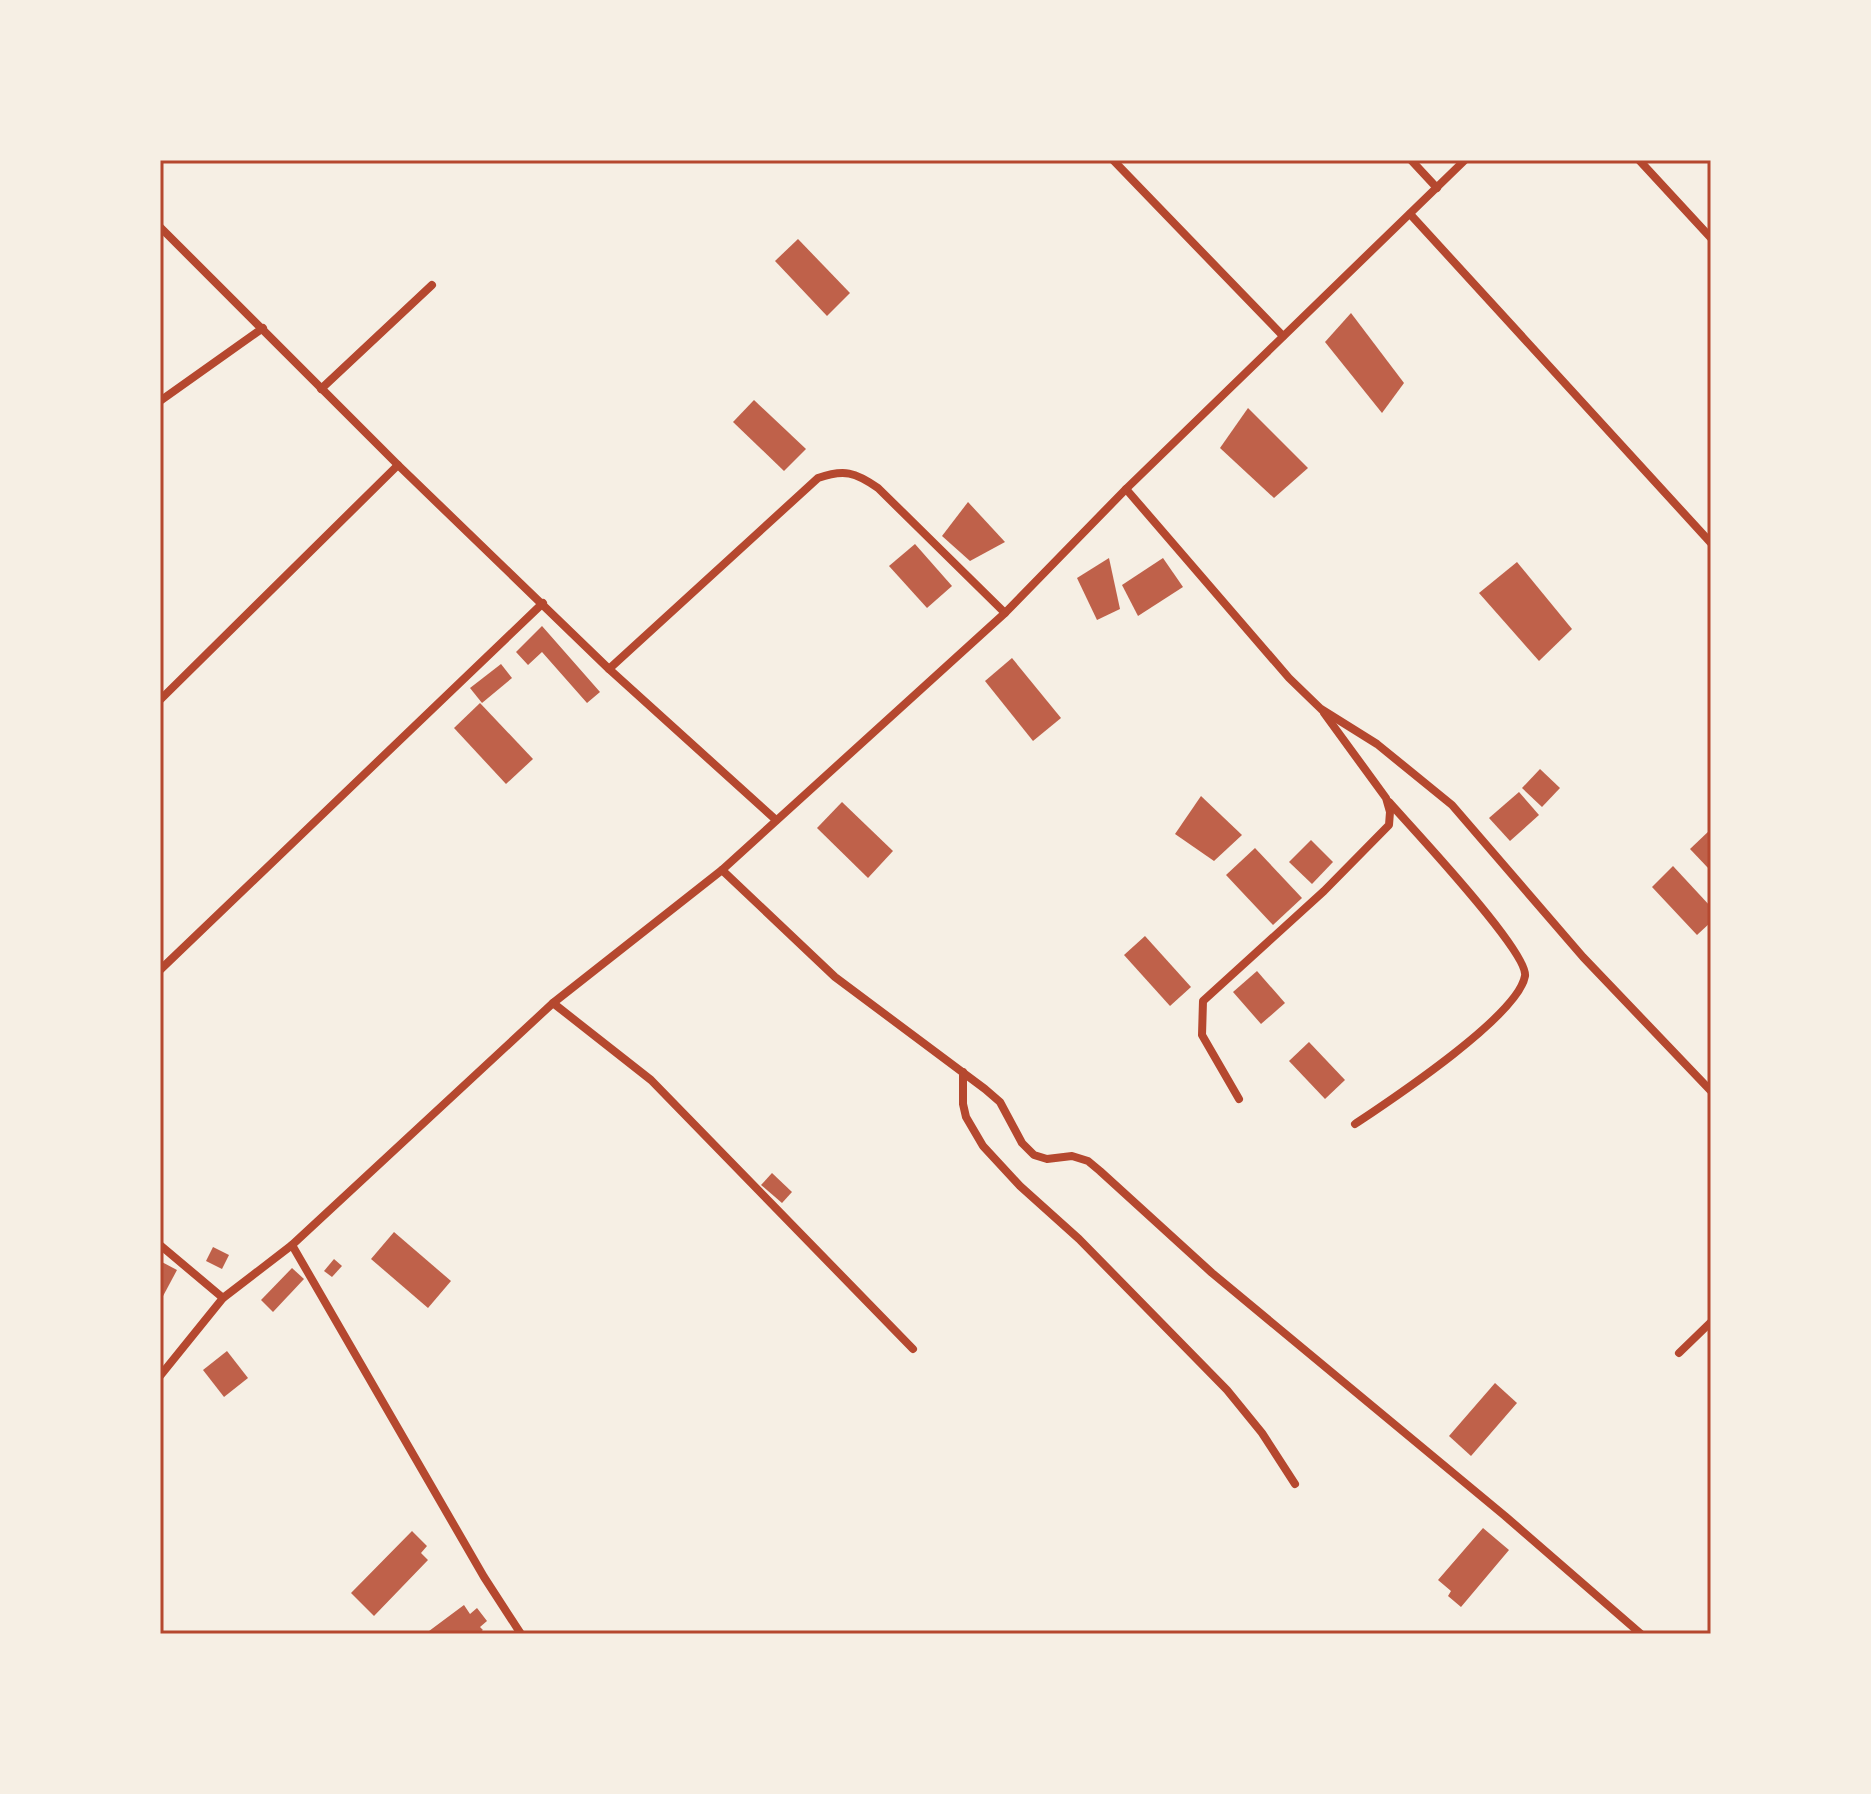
<svg xmlns="http://www.w3.org/2000/svg" width="1871" height="1794" viewBox="0 0 1871 1794" font-family="Roboto,sans-serif">
	<style>
		.building { fill: #bf614a }
		.lines { fill: none; stroke-linecap: round; stroke-linejoin: round }
		.minor { stroke: #b5482f; stroke-width: 8 }
		.neatline { fill: none; stroke: #b5482f; stroke-width: 3 }
	</style>
	<rect width="100%" height="100%" fill="#f6efe4"/>
	<g class="building">
		<polygon points="798,239 850,293 827,316 775,261"/>
		<polygon points="1351,313 1404,383 1382,413 1325,342"/>
		<polygon points="754,400 806,449 784,471 733,422"/>
		<polygon points="1248,408 1308,468 1274,498 1220,448"/>
		<polygon points="968,502 1005,542 970,561 942,536"/>
		<polygon points="915,544 952,586 927,608 889,566"/>
		<polygon points="1109,558 1120,609 1097,620 1077,578"/>
		<polygon points="1163,558 1183,587 1138,616 1122,585"/>
		<polygon points="1517,562 1572,629 1539,661 1479,593"/>
		<polygon points="542,626 600,692 587,703 542,652 528,665 516,652"/>
		<polygon points="1012,658 1061,718 1033,741 985,681"/>
		<polygon points="501,664 512,678 482,703 470,688"/>
		<polygon points="480,703 533,759 506,784 454,728"/>
		<polygon points="1540,769 1560,788 1542,807 1522,788"/>
		<polygon points="1519,792 1539,815 1510,841 1489,818"/>
		<polygon points="1201,796 1242,835 1214,861 1175,834"/>
		<polygon points="842,802 893,851 868,878 817,828"/>
		<polygon points="1711,829 1711,867 1709,869 1690,849"/>
		<polygon points="1311,840 1333,862 1312,884 1289,862"/>
		<polygon points="1255,848 1302,898 1273,925 1226,875"/>
		<polygon points="1673,866 1711,907 1711,922 1697,935 1652,887"/>
		<polygon points="1145,936 1191,987 1170,1006 1124,955"/>
		<polygon points="1257,971 1285,1003 1261,1024 1233,992"/>
		<polygon points="1309,1042 1345,1080 1325,1099 1289,1061"/>
		<polygon points="772,1173 792,1192 782,1203 761,1185"/>
		<polygon points="394,1232 451,1281 428,1308 371,1259"/>
		<polygon points="213,1247 229,1255 222,1269 206,1261"/>
		<polygon points="334,1259 342,1266 332,1277 324,1271"/>
		<polygon points="160,1261 177,1270 162,1298 160,1297"/>
		<polygon points="292,1268 304,1279 273,1312 261,1300"/>
		<polygon points="227,1351 248,1378 224,1397 203,1370"/>
		<polygon points="1495,1383 1517,1403 1471,1456 1449,1436"/>
		<polygon points="1483,1528 1509,1550 1461,1607 1448,1596 1451,1591 1438,1580"/>
		<polygon points="412,1531 427,1546 421,1553 428,1560 374,1616 351,1593"/>
		<polygon points="464,1605 470,1614 477,1608 487,1621 480,1627 483,1630 477,1634 425,1634"/>
	</g>
	<g class="lines">
		<g class="minor">
			<polyline points="1113,160 1283,336"/>
			<polyline points="1411,160 1437,188"/>
			<polyline points="1639,160 1711,238"/>
			<polyline points="1410,214 1711,543"/>
			<polyline points="160,227 398,465 609,669 776,820"/>
			<polyline points="321,389 432,285"/>
			<polyline points="160,401 263,328"/>
			<polyline points="1126,489 1289,678 1321,709 1377,744 1452,805 1583,957 1711,1091"/>
			<path d="M609,669L818,478C844,469 855,472 878,488L1005,613"/>
			<polyline points="160,700 398,465"/>
			<polyline points="722,870 835,977 985,1089 1000,1102 1022,1143 1034,1155 1047,1159 1072,1156 1088,1161 1100,1171 1212,1273 1505,1516 1641,1634"/>
			<polyline points="160,970 543,603"/>
			<polyline points="553,1003 651,1080 913,1349"/>
			<polyline points="963,1072 963,1104 966,1117 983,1146 1020,1186 1079,1239 1227,1390 1262,1433 1295,1484"/>
			<polyline points="1239,1099 1202,1035 1203,1001 1324,891 1389,825 1390,812 1386,798 1324,713"/>
			<path d="M1355,1124C1391,1100 1518,1016 1525,976C1529,952 1410,826 1389,802"/>
			<polyline points="160,1245 223,1298"/>
			<polyline points="292,1245 484,1577 521,1634"/>
			<polyline points="1679,1353 1711,1322"/>
			<polyline points="160,1376 223,1298 292,1245 553,1003 722,870 1005,613 1126,489 1465,160"/>
		</g>
	</g>
	<rect width="1871" height="1794" fill="none" stroke="#f6efe4" stroke-width="324"/>
	<rect x="162" y="162" width="1547" height="1470" class="neatline"/>
</svg>
